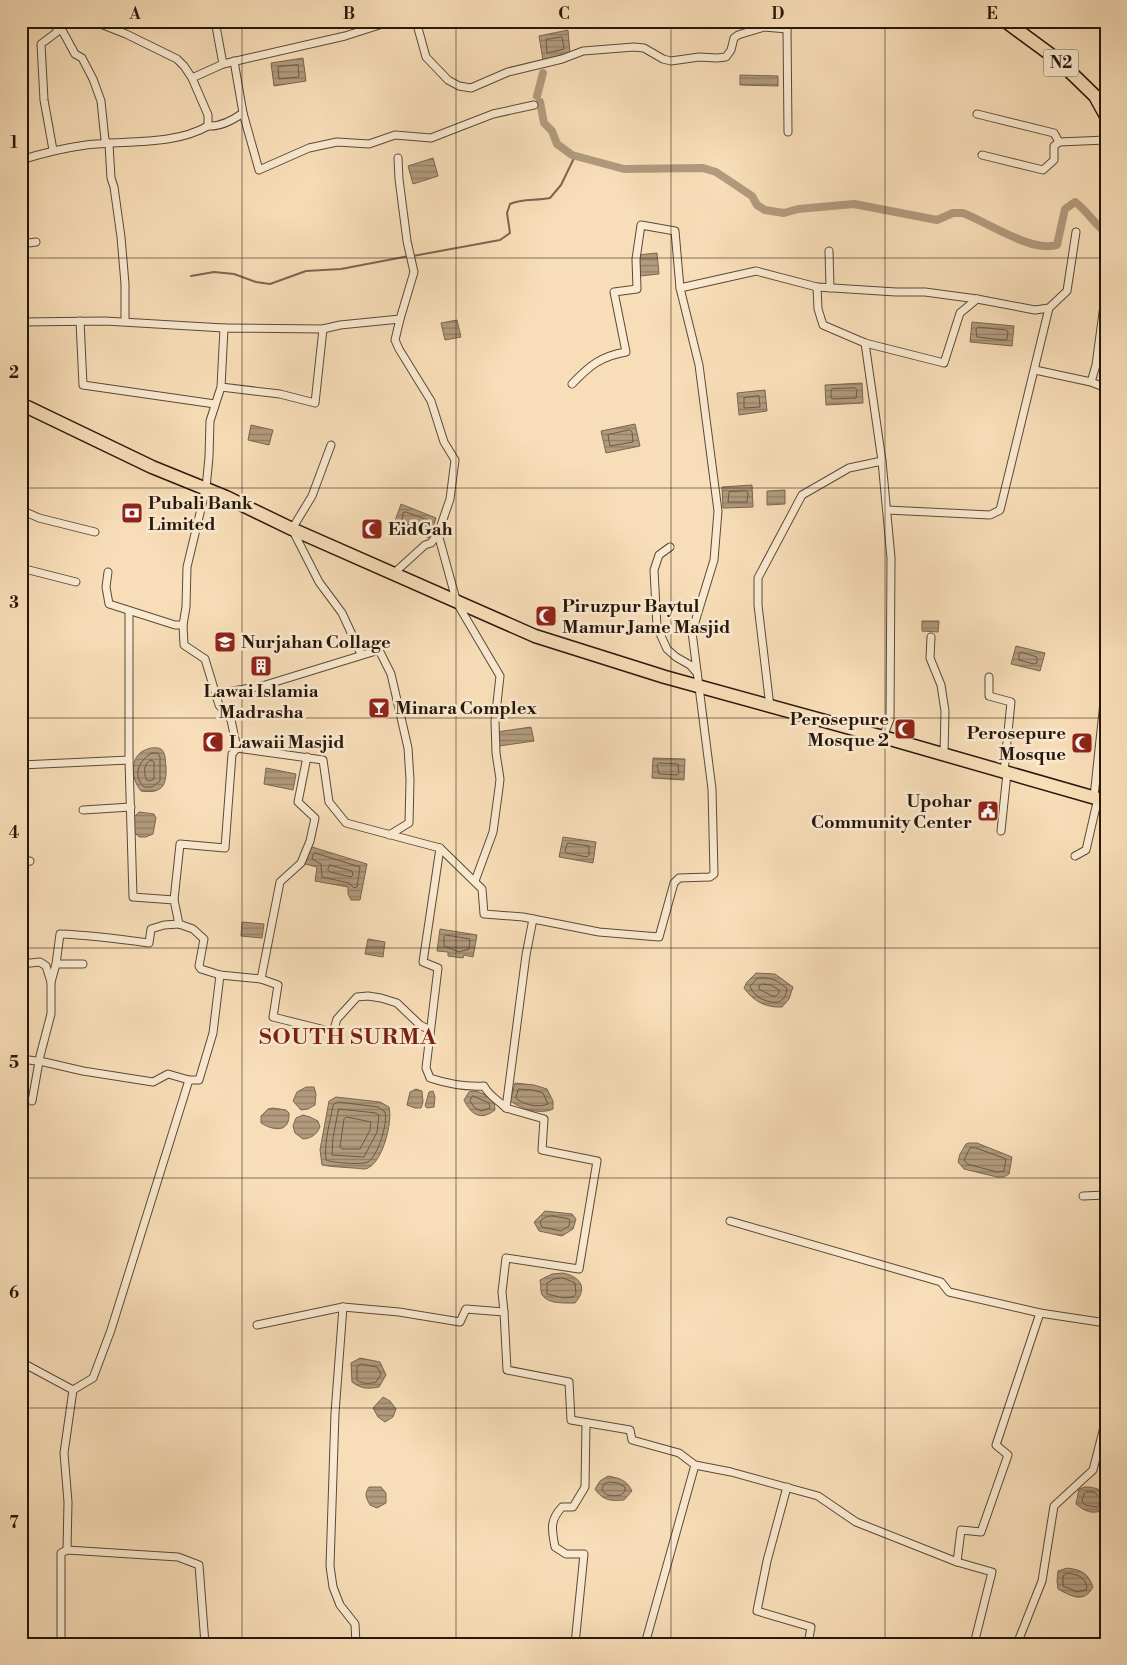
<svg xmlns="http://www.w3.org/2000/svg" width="1127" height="1665" viewBox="0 0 1127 1665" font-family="'Libre Bodoni',serif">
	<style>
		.water { fill: url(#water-rules); stroke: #7a664f }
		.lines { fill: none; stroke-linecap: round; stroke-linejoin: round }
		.shore { stroke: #6c5844; stroke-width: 1 }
		.stream { stroke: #7a664f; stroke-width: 2 }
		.canal { stroke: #b19a7d; stroke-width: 8 }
		.street-casing { stroke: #5b4936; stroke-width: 9 }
		.highway-casing { stroke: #27170b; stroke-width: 15 }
		.street { stroke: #faead1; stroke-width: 7 }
		.highway { stroke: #f8deb8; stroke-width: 12 }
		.grid { fill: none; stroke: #27170b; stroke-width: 1; stroke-opacity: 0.55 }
		.labels { text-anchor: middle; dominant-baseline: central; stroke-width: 5; stroke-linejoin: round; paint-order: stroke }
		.shield { fill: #faead1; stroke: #665646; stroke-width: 1 }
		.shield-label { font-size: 16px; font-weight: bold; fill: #27170b }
		.poi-label { font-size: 18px; font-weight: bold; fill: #27170b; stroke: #faead1; text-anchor: start }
		.district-label { font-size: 22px; font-weight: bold; letter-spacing: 1px; fill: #7a1f14; stroke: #faead1 }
		.neatline { fill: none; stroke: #27170b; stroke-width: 2 }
		.grid-label { font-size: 16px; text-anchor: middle; font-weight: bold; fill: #27170b }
	</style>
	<defs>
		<pattern id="water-rules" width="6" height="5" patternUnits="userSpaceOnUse" patternTransform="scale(1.25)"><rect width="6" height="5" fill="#b19a7d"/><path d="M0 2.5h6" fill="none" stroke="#907d65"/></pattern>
	</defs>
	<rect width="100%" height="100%" fill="#f8deb8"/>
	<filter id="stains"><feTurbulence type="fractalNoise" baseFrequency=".004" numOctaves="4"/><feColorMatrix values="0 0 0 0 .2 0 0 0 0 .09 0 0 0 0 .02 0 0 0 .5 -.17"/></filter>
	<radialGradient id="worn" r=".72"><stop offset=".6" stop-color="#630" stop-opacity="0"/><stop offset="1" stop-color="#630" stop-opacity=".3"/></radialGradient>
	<g class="water">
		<polygon points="568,30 570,53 543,60 539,36"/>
		<polygon points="303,58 306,81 274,86 271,63"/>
		<polygon points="740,75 778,76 778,86 740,85"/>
		<polygon points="433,158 438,176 413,184 408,166"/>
		<polygon points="657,253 659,274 640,276 638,255"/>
		<polygon points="457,320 461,337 445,340 441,323"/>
		<polygon points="972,322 1014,326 1012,346 970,342"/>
		<polygon points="862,383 863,403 826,405 825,385"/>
		<polygon points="765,390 767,411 739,415 737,393"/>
		<polygon points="635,424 640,446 606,453 601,431"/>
		<polygon points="251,425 273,430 269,445 248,440"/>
		<polygon points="752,485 753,507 723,508 722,487"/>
		<polygon points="785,490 785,504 767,505 767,491"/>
		<polygon points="401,504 436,518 429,538 394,524"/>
		<polygon points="922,621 939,621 938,632 922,631"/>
		<polygon points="1016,646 1045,653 1040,671 1011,664"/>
		<polygon points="531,727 534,741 499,746 497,732"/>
		<path d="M151,748C155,748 159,747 162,750C166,754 165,761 166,766C167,786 162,794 141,791C133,782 129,763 140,753C142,751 147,749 151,748Z"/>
		<polygon points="653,758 685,759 684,780 652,778"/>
		<polygon points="266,768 296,774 293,790 264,784"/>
		<polygon points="139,812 154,814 156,818 153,834 146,837 139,837 134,832 134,817"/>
		<polygon points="563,837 596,842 593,863 559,857"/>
		<polygon points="309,846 367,864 360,900 351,900 348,894 348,887 315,881 317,867 305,864"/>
		<polygon points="242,922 264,924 262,938 241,936"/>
		<polygon points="440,929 477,935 473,957 464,955 463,958 448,956 448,952 437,951"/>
		<polygon points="368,939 385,942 383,957 365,954"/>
		<path d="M756,973L775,974L793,987L789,999L782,1007C766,1008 753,1001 744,988L747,982Z"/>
		<path d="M515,1083L534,1085L547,1089L553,1101V1109C540,1115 522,1109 510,1101Z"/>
		<polygon points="306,1087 314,1087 316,1094 315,1105 308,1109 301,1110 293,1101 297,1092"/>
		<polygon points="416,1089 422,1091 423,1102 421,1108 415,1108 407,1105 410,1092"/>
		<polygon points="433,1091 435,1097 434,1107 427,1108 425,1106 429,1092"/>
		<path d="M473,1091L479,1092L494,1099L495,1110C481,1121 471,1115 464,1100L469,1092Z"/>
		<path d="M336,1097L380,1102L389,1107C393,1122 382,1166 365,1169C361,1169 356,1168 353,1168C342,1167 332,1167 322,1165L320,1150L329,1101Z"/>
		<path d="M273,1108L286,1110L289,1113C290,1133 274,1131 261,1123V1116L268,1109Z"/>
		<path d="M303,1115L310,1117L318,1121L320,1127C316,1135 312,1138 303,1139L295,1133L293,1126L296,1118Z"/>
		<polygon points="969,1143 977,1143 1012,1157 1009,1174 1004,1177 997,1177 964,1169 958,1162 960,1154 966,1144"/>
		<polygon points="545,1211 572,1214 576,1219 573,1229 562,1236 539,1231 534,1222"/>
		<path d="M563,1273C581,1277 588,1288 575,1303C566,1303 548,1304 543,1296C540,1293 541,1285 540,1280L552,1274Z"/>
		<path d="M360,1358L380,1362L386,1375L379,1387C368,1389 361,1389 352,1382L351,1363Z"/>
		<polygon points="383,1397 390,1401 396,1409 393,1417 385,1422 378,1417 373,1408"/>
		<path d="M608,1476C619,1478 627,1480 632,1491L624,1500C611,1501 603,1501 595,1489L600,1481Z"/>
		<path d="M369,1487H381L386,1493V1503L377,1508L370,1505C366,1498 364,1494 369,1487Z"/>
		<path d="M1085,1487C1102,1487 1108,1494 1103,1510C1093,1515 1084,1511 1076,1504L1079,1489Z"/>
		<path d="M1067,1568C1082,1570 1088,1573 1093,1587C1084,1604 1071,1596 1058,1589L1057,1581L1058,1571Z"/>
	</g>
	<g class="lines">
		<g class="shore">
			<polygon points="562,37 564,49 547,53 546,40"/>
			<polygon points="298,65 299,77 279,79 278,67"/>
			<polygon points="978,327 1006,330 1008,332 1007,339 1005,340 977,337 976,330"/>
			<polygon points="855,388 857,390 856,398 833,399 831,398 831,391 832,389"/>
			<polygon points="759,396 760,407 744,408 744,398"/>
			<polygon points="630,430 632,432 633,442 610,446 608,435"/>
			<polygon points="746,491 748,493 747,502 728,502 729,492"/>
			<polygon points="406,512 428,520 426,529 424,530 402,522 403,513"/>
			<polygon points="1021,652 1037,657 1037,663 1034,664 1019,660 1019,654"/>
			<path d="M152,753H158L160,757V781L152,787H144C132,775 139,760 152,753Z"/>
			<path d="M151,760L154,762V779L149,781L146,779C144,772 143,764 151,760Z"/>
			<polygon points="659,763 678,764 679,773 677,775 659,774 657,765"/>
			<polygon points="568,843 589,846 589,855 587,857 566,853 565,851"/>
			<polygon points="315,853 360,867 357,887 354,888 349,883 322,877 321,864 312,859 313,855"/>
			<polygon points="330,865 352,871 353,875 351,877 330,872 328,870"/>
			<polygon points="446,935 470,939 469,949 459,952 444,946 444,937"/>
			<path d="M758,978C771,977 778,980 787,989L785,997L779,1002C768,1004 754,997 750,987Z"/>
			<polygon points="762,984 771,985 779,990 779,993 776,996 772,996 759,989 759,986"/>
			<path d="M519,1089L533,1090L543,1093L548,1104C539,1108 523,1105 516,1098Z"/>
			<polygon points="473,1096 489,1103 490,1108 481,1111 475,1108 470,1101"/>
			<path d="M338,1102L378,1107L385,1112C388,1123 378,1156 368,1162C363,1165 332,1163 326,1160C324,1141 330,1123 333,1105Z"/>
			<polygon points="339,1109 376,1113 379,1115 377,1132 364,1157 332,1155 333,1138"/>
			<polygon points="347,1117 371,1122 370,1130 360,1149 342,1149 340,1147 344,1119"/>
			<polygon points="976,1148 1006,1159 1004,1171 997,1172 967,1164 964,1160 970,1148"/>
			<path d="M553,1216L569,1219L570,1221L569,1226L561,1231L542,1227L540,1223C542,1217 548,1216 553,1216Z"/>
			<polygon points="563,1278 575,1283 576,1294 573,1297 564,1298 547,1294 547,1283 554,1279"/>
			<path d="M361,1364L377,1367L381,1374L376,1382C369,1384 363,1384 357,1380V1367Z"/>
			<path d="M610,1482L618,1483L625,1487V1491L621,1495C614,1496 605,1497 602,1489L604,1484Z"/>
			<polygon points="1086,1492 1094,1492 1102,1500 1102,1503 1097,1507 1085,1505 1082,1501 1084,1494"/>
			<path d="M1068,1573C1078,1575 1084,1576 1087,1587L1086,1590L1077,1592L1063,1586V1576Z"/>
		</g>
		<g class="stream">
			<path d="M413,256L500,240L510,233L507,213L510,204C522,198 536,201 550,198L561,185L575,156"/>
			<polyline points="191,276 214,272 234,274 256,282 270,284 306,271 341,269 409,256"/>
		</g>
		<g class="canal">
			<polyline points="537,96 543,73"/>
			<path d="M540,102L544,123L552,131L557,144L572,155L624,169L703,168L716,172L752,196L757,205L765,210L784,213L798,209L854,204L937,220L953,213H963C987,222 1032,253 1057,245L1065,209L1075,202C1087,210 1096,227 1106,232"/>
		</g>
		<g class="street-casing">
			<g id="street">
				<polyline points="57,21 75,54 82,58 93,79 101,101 105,140 109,144 111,178 114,187 121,237 125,284 125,321"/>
				<polyline points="93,21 126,34 177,59 184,66 192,78"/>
				<polyline points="215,21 223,64"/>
				<polyline points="416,21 426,57 448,80 459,86 471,88 508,72 562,59 583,51 634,47 644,48 663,59 671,61 699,57 717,58 726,57 731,50 734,38 738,35 764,27 787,29 787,21"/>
				<polyline points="787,29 788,132"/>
				<polyline points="234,61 243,113"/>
				<polyline points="977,114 1054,133 1059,142 1106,140"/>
				<path d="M208,126C221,127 233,120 243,113L259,170L309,148L337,142L369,144L395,135L431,138L493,114L534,105"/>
				<polyline points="53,150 44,100 41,44 57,32 57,22"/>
				<polyline points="982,155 1043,170 1054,160 1054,146 1059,142"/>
				<polyline points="398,158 399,179 407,241 414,272 400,319"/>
				<path d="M21,160C43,153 64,148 86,145C125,140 173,146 208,126V115L192,78L223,64L345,36L392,21"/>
				<polyline points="21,244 36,242"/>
				<polyline points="829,251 830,288"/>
				<polyline points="817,287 818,309 823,325 865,343 944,363 960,313 977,299"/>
				<polyline points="80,321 83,385 215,404"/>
				<polyline points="21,322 105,321 224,328"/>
				<polyline points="323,329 340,325 400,319 395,340 399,349 431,401 444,442 455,460 450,499 438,534 457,603 500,676 495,721 496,753 500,779 499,788 493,832 475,881"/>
				<polyline points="865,343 882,461 891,558 890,719 883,737"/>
				<polyline points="1035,370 1091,382 1106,388"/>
				<polyline points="1091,382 1096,365 1106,290"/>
				<path d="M572,384C589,366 601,356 626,352L614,292L637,289L636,259L641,225L675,231L680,288"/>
				<polyline points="221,387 224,328 323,329 315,403 280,394 221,387 210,421 209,457 206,488 187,567 186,607 183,625 184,645 205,659 219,705 231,720 237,748 323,760 329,802 346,823 440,848 482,889 484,914 523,917 599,932 659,937 674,883 679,878 710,877 714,874 712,789 692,632 714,560 718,511 699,365 680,288 756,271 817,287 896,292 925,292 977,299 1035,310 1049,308 1067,291 1076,232"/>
				<polyline points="331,445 312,496 292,529 319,582 342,613 361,654"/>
				<polyline points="21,510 39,518 95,532"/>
				<polyline points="887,510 990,515 1000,510 1049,308"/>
				<polyline points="670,547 659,555 654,570 657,627 667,649 676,657 690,665 697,673"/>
				<polyline points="21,568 76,582"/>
				<polyline points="108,572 106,587 109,604 175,625 183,625"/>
				<polyline points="393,574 425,545 431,543 438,534"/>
				<polyline points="129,612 129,760 133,897 174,900 179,924 193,929 204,939 199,966 201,969 220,975 261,979"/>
				<polyline points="931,637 930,658 941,685 945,711 944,754"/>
				<polyline points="989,677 989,696 1011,702 1004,772"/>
				<polyline points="215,694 262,686 379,650 391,674 408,748 410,780 409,823 389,835"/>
				<polyline points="770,707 758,605 758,578 802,495 849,468 882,461"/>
				<polyline points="307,757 298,802 315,818 310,841 301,863 280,882 261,979 278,985 273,1017 333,1032 337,1019 357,997 368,996 381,998 397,1003 420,1025 430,1030"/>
				<polyline points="21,765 129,760"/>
				<polyline points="1094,797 1106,683"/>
				<polyline points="83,810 131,807"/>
				<polyline points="1001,831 1007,773"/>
				<path d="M440,848L423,962L438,968L426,1068L430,1078C448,1084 465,1087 484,1086C489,1096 498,1100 506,1108"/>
				<polyline points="1075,856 1086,850 1098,798"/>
				<polyline points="21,863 30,861"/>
				<polyline points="174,900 180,844 225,848 232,754 237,748"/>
				<polyline points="21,964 40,962 46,966 51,982 51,1014 40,1056 32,1101"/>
				<polyline points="56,964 83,964"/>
				<path d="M51,982L56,964L60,934C90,935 120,939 149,943L151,929L164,925L179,924"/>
				<polyline points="21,1059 44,1062 83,1071 153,1082 168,1074 189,1080"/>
				<polyline points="1083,1196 1106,1195"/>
				<polyline points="730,1221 941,1282 949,1292 1040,1313"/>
				<polyline points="343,1307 335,1413 330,1566 333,1587 340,1605 355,1624 356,1644"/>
				<polyline points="504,1312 502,1292 506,1258 579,1269 597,1161 542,1150 544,1119 506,1108 526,955 533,919"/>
				<polyline points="257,1325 343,1307 399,1312 460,1322 466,1309 504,1312 507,1370 569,1382 571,1420 630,1430 632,1440 679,1453 695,1465 731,1472 818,1496 856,1522 957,1562 992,1572 974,1644"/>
				<polyline points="21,1362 73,1390"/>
				<polyline points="73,1390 93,1378 111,1330 189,1080 199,1080 213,1033 220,975"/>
				<polyline points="787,1487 767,1561 757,1611 811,1627 808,1644"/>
				<polyline points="67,1550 68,1502 64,1453 73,1390"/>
				<polyline points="957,1562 961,1530 981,1532 1008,1455 996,1445 1040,1313 1106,1323"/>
				<polyline points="61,1644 61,1553 67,1550 178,1557 199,1565 205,1644"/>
				<path d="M575,1644L584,1554H566L555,1547C552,1530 549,1521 562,1507H573L585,1487L586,1423"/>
				<polyline points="645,1644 695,1465"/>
				<polyline points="1017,1644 1042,1581 1054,1506 1093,1470 1106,1419"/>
			</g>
		</g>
		<g class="highway-casing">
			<g id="highway">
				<polyline points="1005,21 1058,60 1095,96 1106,116"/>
				<polyline points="21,404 152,467 226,497 292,529 535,636 665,677 883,737 1106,801"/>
			</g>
		</g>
		<use href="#street" class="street"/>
		<use href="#highway" class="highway"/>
	</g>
	<path class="grid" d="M242,21V1644M456,21V1644M671,21V1644M885,21V1644M21,258H1106M21,488H1106M21,718H1106M21,948H1106M21,1178H1106M21,1408H1106"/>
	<defs>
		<g id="bank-square" transform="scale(1.125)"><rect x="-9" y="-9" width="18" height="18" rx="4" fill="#8f2418" stroke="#faead1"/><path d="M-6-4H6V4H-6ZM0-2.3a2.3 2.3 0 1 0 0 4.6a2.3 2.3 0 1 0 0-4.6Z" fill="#fff"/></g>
		<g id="mosque-square" transform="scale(1.125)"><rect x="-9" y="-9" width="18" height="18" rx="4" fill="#8f2418" stroke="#faead1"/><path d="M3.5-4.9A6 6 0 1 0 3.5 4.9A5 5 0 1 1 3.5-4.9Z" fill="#fff"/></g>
		<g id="university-square" transform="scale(1.125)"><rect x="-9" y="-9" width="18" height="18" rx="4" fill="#8f2418" stroke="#faead1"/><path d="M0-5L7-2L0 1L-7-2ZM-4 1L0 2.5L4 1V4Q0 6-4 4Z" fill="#fff"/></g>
		<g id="building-square" transform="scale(1.125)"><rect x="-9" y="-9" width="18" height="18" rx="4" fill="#8f2418" stroke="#faead1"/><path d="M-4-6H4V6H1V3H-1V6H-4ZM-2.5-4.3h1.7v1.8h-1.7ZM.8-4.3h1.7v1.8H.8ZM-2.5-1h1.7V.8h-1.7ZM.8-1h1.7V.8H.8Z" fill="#fff"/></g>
		<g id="bar-square" transform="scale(1.125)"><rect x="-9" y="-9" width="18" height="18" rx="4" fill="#8f2418" stroke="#faead1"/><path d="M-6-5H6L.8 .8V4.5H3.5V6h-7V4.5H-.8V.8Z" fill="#fff"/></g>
		<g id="civic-square" transform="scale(1.125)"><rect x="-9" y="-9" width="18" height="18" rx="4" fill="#8f2418" stroke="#faead1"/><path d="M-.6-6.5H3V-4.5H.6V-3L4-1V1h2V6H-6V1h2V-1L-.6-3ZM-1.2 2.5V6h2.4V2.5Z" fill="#fff"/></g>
	</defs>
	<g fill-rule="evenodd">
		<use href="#bank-square" x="132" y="513"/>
		<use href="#mosque-square" x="372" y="529"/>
		<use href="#mosque-square" x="546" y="616"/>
		<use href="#university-square" x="225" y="642"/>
		<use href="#building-square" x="261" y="666"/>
		<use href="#bar-square" x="379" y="708"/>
		<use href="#mosque-square" x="905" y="729"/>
		<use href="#mosque-square" x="213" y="742"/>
		<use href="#mosque-square" x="1082" y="743"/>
		<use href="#civic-square" x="988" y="811"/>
	</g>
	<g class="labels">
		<rect class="shield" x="1043.5" y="49.5" width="35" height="27" rx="4"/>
		<g class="shield-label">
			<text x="1061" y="63">N2</text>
		</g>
		<g class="poi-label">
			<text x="148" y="503">Pubali Bank<tspan x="148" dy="21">Limited</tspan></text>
			<text x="388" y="529">EidGah</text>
			<text x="562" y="606">Piruzpur Baytul<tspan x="562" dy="21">Mamur Jame Masjid</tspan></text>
			<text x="241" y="642">Nurjahan Collage</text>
			<text x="261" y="691" text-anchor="middle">Lawai Islamia<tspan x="261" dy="21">Madrasha</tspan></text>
			<text x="395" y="708">Minara Complex</text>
			<text x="889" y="719" text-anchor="end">Perosepure<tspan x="889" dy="21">Mosque 2</tspan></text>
			<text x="1066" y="733" text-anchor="end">Perosepure<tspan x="1066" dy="21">Mosque</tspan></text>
			<text x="229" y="742">Lawaii Masjid</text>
			<text x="972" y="801" text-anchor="end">Upohar<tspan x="972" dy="21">Community Center</tspan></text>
		</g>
		<g class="district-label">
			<text x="348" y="1037">SOUTH SURMA</text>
		</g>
	</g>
	<rect width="1127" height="1665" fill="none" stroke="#f8deb8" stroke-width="55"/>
	<rect x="28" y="28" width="1072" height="1610" class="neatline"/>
	<g class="grid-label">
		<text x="135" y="19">A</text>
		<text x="349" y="19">B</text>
		<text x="564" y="19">C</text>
		<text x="778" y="19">D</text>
		<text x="992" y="19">E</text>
		<text x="14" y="148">1</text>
		<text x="14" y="378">2</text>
		<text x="14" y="608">3</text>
		<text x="14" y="838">4</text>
		<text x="14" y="1068">5</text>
		<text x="14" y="1298">6</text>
		<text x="14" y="1528">7</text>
	</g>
	<rect width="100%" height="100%" filter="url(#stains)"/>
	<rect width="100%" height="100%" fill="url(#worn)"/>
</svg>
